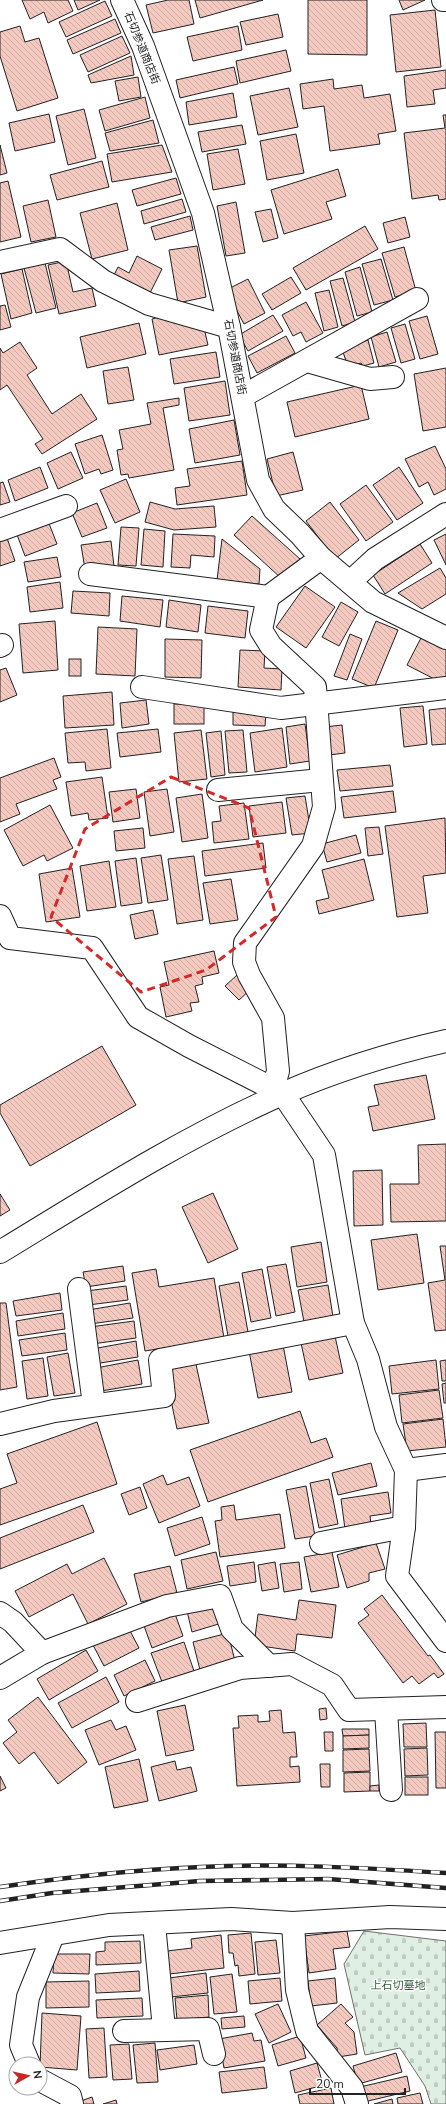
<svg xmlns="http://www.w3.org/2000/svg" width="446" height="2104" viewBox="0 0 446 2104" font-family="'Nunito Sans','Noto Sans JP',sans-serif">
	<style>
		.cemetery { fill: url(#cemetery-stones); stroke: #6f6f6f }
		.building { fill: url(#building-back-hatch); stroke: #222 }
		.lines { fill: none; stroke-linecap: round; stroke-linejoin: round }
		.minor-casing { stroke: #222; stroke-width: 24 }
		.minor { stroke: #fff; stroke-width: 22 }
		.rail-casing { stroke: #222; stroke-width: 4.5 }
		.rail { stroke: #fff; stroke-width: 3; stroke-dasharray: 9; stroke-linecap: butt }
		.marked { fill: none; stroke: #d62828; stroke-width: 3; stroke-dasharray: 8 5; stroke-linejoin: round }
		.labels { text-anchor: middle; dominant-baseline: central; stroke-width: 3; stroke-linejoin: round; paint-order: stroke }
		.street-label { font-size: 11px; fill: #222; stroke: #fff }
		.park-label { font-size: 11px; fill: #2f5e38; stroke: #fff }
	</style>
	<defs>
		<pattern id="cemetery-stones" width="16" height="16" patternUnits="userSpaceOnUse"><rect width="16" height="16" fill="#e0efe3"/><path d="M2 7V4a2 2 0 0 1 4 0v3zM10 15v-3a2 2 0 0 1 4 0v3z" fill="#c0cdc2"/></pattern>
		<pattern id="building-back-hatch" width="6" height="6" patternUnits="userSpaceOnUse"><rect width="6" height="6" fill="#f3c9c0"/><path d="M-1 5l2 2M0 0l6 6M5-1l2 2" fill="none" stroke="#d0aca5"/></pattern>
	</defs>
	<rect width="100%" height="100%" fill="#fff"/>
	<polygon class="cemetery" points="364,1931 446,1941 446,2104 431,2104 425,2086 400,2048 365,2055 344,1964"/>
	<g class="building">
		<polygon points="22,0 68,0 73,11 48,23 44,12 30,19"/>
		<polygon points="74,0 100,0 78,10"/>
		<polygon points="168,0 189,0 194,24 153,33 146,5"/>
		<polygon points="195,0 263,0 200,18"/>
		<polygon points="308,0 367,0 367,55 308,54"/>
		<polygon points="399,0 425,0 403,10"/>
		<polygon points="105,1 112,16 66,37 59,22"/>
		<polygon points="435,10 441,67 396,72 390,15"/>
		<polygon points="278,14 283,37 246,45 240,22"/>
		<polygon points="115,19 121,33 73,54 67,40"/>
		<polygon points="20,26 25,42 39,38 58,98 17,111 0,56 0,32"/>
		<polygon points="238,26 242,50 193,61 187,37"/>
		<polygon points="122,36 130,53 88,72 80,55"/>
		<polygon points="286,50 291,71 240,83 236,61"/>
		<polygon points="131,56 134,75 91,83 88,75"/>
		<polygon points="234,67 238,84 180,98 176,80"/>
		<polygon points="446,70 446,88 433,90 435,104 407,107 404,76"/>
		<polygon points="138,77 141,97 119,101 115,81"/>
		<polygon points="333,79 334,89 362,85 364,98 390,94 396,131 378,134 380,144 330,151 324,106 303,109 300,84"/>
		<polygon points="289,88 298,127 258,135 250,96"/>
		<polygon points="233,93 237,117 189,125 186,102"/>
		<polygon points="145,97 150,118 105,131 99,110"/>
		<polygon points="84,109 96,158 68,165 56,116"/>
		<polygon points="49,114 55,142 15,151 9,123"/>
		<polygon points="443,115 446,115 446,199 439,200 438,195 412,199 404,133 445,128"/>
		<polygon points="153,120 159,143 110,151 105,133"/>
		<polygon points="242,125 246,144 202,152 198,132"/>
		<polygon points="296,134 304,173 267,180 260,141"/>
		<polygon points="0,145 7,173 0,175"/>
		<polygon points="162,145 172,172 112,182 107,154"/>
		<polygon points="238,149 245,184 213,190 207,154"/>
		<polygon points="102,161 109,187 57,200 50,175"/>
		<polygon points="338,169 346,196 326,202 332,219 284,234 271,190"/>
		<polygon points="176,178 181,194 137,206 132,190"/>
		<polygon points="8,181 21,237 0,242 0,183"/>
		<polygon points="182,199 186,212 144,224 141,211"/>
		<polygon points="48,200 56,237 31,242 23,206"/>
		<polygon points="236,202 245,253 226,256 217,206"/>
		<polygon points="117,203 128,250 92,259 80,213"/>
		<polygon points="271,209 278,238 263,242 255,212"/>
		<polygon points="190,216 193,230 155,240 151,227"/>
		<polygon points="405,217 410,237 388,243 383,223"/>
		<polygon points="365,226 378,249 306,290 293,268"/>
		<polygon points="197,246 206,297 178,303 169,250"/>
		<polygon points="404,247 416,291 395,297 382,253"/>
		<polygon points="137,256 162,269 149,295 113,277 118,267 129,273"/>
		<polygon points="381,259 393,300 374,305 362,264"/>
		<polygon points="66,261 73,292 92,288 96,306 59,314 48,265"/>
		<polygon points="45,263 56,308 36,313 24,268"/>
		<polygon points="360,267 372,312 357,316 345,272"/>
		<polygon points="22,269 32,313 11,319 1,274"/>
		<polygon points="291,277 301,293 272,310 262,294"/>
		<polygon points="343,278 355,322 342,326 330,281"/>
		<polygon points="248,279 265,313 244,324 226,290"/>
		<polygon points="329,290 338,327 324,331 315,293"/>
		<polygon points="306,302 323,333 306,342 301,332 293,336 282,315"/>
		<polygon points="5,305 11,327 0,330 0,306"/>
		<polygon points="273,315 283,331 248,351 239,335"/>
		<polygon points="427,316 438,354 420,359 409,321"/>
		<polygon points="159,317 204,328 208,345 159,355 152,319"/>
		<polygon points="139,323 146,354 87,368 80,337"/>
		<polygon points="405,324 415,359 401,363 391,328"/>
		<polygon points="387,332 396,362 379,367 371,337"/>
		<polygon points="286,336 295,353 257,373 248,356"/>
		<polygon points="368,340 374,363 363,366 361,363 348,367 342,349"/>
		<polygon points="20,342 37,368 27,375 52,414 81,394 97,419 42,454 35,444 43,439 7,385 0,390 0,348 3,353"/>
		<polygon points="216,352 220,377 174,384 170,359"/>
		<polygon points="128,367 134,400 108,404 103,371"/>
		<polygon points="446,368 446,427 423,431 414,374"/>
		<polygon points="225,381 230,415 189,421 184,388"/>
		<polygon points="361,385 369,419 295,437 287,402"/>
		<polygon points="179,398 179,405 163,408 174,470 129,478 128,474 121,475 117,450 123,449 119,430 151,424 147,403"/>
		<polygon points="234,420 240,455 195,463 189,429"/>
		<polygon points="102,435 113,470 101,474 99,469 85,474 75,444"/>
		<polygon points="435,446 446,469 446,489 434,495 428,482 419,487 405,459"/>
		<polygon points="71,452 83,478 58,489 47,463"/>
		<polygon points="293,452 303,490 276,496 267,459"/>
		<polygon points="242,461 247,495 177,505 175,488 190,486 187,469"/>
		<polygon points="40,467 48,488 15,501 8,480"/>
		<polygon points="399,467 423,503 397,520 373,485"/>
		<polygon points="126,479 140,512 115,523 100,490"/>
		<polygon points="3,482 10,502 0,505 0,483"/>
		<polygon points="366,485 393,522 366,541 340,504"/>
		<polygon points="150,502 175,509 214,506 216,527 174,530 145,522"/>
		<polygon points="330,502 359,540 335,559 306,521"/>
		<polygon points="97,503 107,528 82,537 72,513"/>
		<polygon points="252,516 300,559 282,579 234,535"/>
		<polygon points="48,521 57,544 25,556 16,532"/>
		<polygon points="121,527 139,528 136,566 118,565"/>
		<polygon points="144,529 165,531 163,567 141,565"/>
		<polygon points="173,534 215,536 214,557 191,555 190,568 171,567"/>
		<polygon points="446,534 446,565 434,540"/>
		<polygon points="7,538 15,561 0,566 0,540"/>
		<polygon points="222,539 260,569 259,584 217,580"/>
		<polygon points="111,541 114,566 85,569 81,545"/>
		<polygon points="420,544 432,563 385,594 373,575"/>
		<polygon points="57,557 61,577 28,582 24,562"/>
		<polygon points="440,568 446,578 446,594 422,609 398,593"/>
		<polygon points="60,582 63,608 30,612 27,587"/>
		<polygon points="305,586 335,607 306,648 276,627"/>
		<polygon points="73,591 110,593 109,616 71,613"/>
		<polygon points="122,596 163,600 160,627 120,621"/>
		<polygon points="169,600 201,605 198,632 166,627"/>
		<polygon points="341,602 358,612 339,646 322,637"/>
		<polygon points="208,606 248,611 245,638 205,633"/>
		<polygon points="55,621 58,670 23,673 19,624"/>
		<polygon points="376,621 398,630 374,688 352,679"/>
		<polygon points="98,627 137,629 135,676 96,674"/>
		<polygon points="350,634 362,639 347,680 334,676"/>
		<polygon points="422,636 446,649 446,681 444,684 407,665"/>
		<polygon points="165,639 202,640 201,678 165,677"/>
		<polygon points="240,650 265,651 264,668 282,669 281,690 238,687"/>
		<rect x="69" y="659" width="12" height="17"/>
		<polygon points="6,668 17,695 0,702 0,670"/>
		<polygon points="112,692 114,725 65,728 63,696"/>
		<polygon points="146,700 149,724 122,728 120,703"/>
		<rect x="174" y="704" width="30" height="20"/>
		<polygon points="423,706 427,744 404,747 400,708"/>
		<polygon points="446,708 446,744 432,745 429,710"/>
		<polygon points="233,712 266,713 265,726 233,725"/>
		<polygon points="305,724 310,761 290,764 286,727"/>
		<polygon points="342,725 345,753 329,755 325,727"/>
		<polygon points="282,728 287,767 255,772 250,733"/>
		<polygon points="107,729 111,768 86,771 85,762 68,763 65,733"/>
		<polygon points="158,729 161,752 120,757 117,733"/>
		<polygon points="201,730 207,779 179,782 174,733"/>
		<polygon points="243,730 247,772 229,773 225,731"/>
		<polygon points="221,731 225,775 211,777 206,733"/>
		<polygon points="54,758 61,777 53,780 57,789 16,804 20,814 0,822 0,778"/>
		<polygon points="390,765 393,786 340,791 337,770"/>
		<polygon points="102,777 108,818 89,820 88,813 71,816 66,782"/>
		<polygon points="136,789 140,818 113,822 109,792"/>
		<polygon points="167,789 174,832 150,836 144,792"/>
		<polygon points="393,791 396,812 344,818 341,797"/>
		<polygon points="202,794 208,838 182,842 176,798"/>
		<polygon points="305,796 311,833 292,835 286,798"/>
		<polygon points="282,802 286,833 253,837 249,806"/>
		<polygon points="244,803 249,839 214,843 212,822 221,821 219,806"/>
		<polygon points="50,805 73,848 47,861 44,855 23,866 4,830"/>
		<polygon points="445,818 446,873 423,876 428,913 397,917 385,826"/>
		<polygon points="379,827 383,854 368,856 365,828"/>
		<polygon points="143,828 145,848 116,851 114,831"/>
		<polygon points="356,835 361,853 327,862 322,844"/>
		<polygon points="263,843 266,868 205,876 202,851"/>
		<polygon points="161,855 168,900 148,903 141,858"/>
		<polygon points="194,856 203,920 177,924 168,859"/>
		<polygon points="136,858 142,903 121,906 115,861"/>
		<polygon points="364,859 374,900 319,914 316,901 329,898 322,870"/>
		<polygon points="109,861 116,907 87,911 80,866"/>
		<polygon points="72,868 80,917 46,922 39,874"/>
		<polygon points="231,879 238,920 210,924 203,883"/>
		<polygon points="153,910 158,934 135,939 130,915"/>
		<polygon points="214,951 219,973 202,977 203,984 195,986 199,1002 190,1003 192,1011 166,1017 160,987 169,985 164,962"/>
		<polygon points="237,975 251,989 239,1000 225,986"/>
		<polygon points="102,1046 136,1105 30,1166 0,1113 0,1105"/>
		<polygon points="426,1075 435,1119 373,1131 368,1107 379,1105 374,1085"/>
		<polygon points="446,1144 446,1221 391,1222 390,1184 419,1184 418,1145"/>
		<polygon points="382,1170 383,1225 354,1226 353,1171"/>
		<polygon points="213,1193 238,1249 208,1263 182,1207"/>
		<polygon points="0,1194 10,1210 0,1216"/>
		<polygon points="417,1234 424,1283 378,1290 371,1240"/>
		<polygon points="321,1242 327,1282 297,1287 291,1247"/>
		<polygon points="440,1246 446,1246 446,1330 435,1331 428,1283 445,1280"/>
		<polygon points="286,1264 295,1312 276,1316 267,1267"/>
		<polygon points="123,1266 125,1281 86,1287 83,1272"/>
		<polygon points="156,1269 159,1287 214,1278 224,1338 145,1351 132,1273"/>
		<polygon points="262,1269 271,1318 251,1322 242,1273"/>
		<polygon points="239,1282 248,1332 228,1336 219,1286"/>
		<polygon points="328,1285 333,1317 304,1322 298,1290"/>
		<polygon points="126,1286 128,1300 88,1305 86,1291"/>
		<polygon points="60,1293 62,1310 16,1316 13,1301"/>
		<polygon points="0,1303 6,1303 17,1387 0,1390"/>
		<polygon points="130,1303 133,1318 90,1324 88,1310"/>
		<polygon points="63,1313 65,1329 18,1336 16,1321"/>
		<polygon points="134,1321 136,1338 92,1344 90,1327"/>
		<polygon points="65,1333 67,1350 22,1356 19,1340"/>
		<polygon points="335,1336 343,1373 309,1380 301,1343"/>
		<polygon points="136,1341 138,1357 94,1364 92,1349"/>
		<polygon points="283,1345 292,1392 258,1398 249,1351"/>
		<polygon points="68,1353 75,1393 54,1396 47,1357"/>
		<polygon points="43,1358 48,1396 27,1399 22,1361"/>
		<polygon points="138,1360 142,1384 101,1391 96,1368"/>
		<polygon points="195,1360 209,1423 177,1429 164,1367"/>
		<polygon points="436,1360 439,1389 392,1394 389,1366"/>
		<polygon points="446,1360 446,1381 442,1381 440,1361"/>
		<polygon points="446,1383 446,1403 444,1403 442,1384"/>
		<polygon points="439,1390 443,1418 402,1423 399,1395"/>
		<polygon points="300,1411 311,1443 326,1438 333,1457 208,1502 190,1450"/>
		<polygon points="443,1419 446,1447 407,1451 403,1424"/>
		<polygon points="97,1422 117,1484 0,1525 0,1489 17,1483 7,1454"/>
		<polygon points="371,1463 377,1486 338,1495 332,1473"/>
		<polygon points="163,1475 167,1485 189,1477 200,1506 159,1523 143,1484"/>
		<polygon points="329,1479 338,1524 319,1528 310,1483"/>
		<polygon points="306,1486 315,1536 295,1539 286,1490"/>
		<polygon points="140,1487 147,1508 129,1515 121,1494"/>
		<polygon points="388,1492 391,1513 370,1516 371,1525 345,1529 341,1499"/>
		<polygon points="83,1505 94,1532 0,1569 0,1538"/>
		<polygon points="234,1505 236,1520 280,1514 285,1548 220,1557 215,1521 222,1520 221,1507"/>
		<polygon points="202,1517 210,1544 175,1556 167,1528"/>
		<polygon points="376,1543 385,1569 369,1573 369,1581 347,1588 337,1555"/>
		<polygon points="216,1552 223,1581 187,1589 181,1560"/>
		<polygon points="332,1552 339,1587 311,1592 304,1557"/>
		<polygon points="104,1558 127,1604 88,1624 73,1594 29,1617 15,1591 67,1564 72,1574"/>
		<polygon points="254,1562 256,1582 230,1586 227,1566"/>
		<polygon points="275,1562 279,1588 262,1591 258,1565"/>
		<polygon points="299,1562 302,1589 284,1592 280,1564"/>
		<polygon points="170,1566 177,1593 141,1602 134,1574"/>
		<polygon points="382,1595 428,1656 430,1655 444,1674 438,1678 434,1673 419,1684 412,1676 403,1683 358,1623 369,1615 364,1609"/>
		<polygon points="299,1600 336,1605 332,1638 297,1634 295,1651 254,1645 258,1614 296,1620"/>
		<polygon points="216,1603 222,1623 192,1632 187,1611"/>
		<polygon points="174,1611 183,1636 152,1648 143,1623"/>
		<polygon points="128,1627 139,1648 104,1666 93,1645"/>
		<polygon points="228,1633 235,1661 200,1670 193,1642"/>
		<polygon points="184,1642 194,1671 162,1682 151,1653"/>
		<polygon points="86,1650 98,1671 49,1700 37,1679"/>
		<polygon points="145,1660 155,1681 124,1696 114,1675"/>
		<polygon points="106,1677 119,1702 72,1728 58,1703"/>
		<polygon points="38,1697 87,1762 58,1784 34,1752 19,1764 3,1743 17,1732 8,1720"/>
		<polygon points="185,1705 194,1750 166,1756 157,1711"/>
		<polygon points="326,1708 327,1719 320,1720 319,1709"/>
		<polygon points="281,1710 283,1733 295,1732 297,1757 290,1757 290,1767 299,1766 300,1782 237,1786 233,1728 239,1728 238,1716 258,1715 258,1722 270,1721 269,1711"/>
		<polygon points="111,1720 116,1730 126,1726 136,1750 99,1765 85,1730"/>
		<polygon points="426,1723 427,1747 404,1747 403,1724"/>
		<polygon points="342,1729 369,1729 369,1735 343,1736"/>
		<polygon points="324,1732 333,1732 333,1751 325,1751"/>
		<polygon points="435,1732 446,1732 446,1788 436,1788"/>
		<polygon points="369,1735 369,1748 343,1749 343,1736"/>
		<polygon points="427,1748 428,1775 405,1776 404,1749"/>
		<polygon points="369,1749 370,1771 343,1772 343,1750"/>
		<polygon points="139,1759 148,1801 114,1808 105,1767"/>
		<polygon points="175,1761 177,1770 191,1767 197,1791 159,1801 151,1767"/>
		<polygon points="320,1764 330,1764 330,1787 321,1787"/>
		<polygon points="370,1772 370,1791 344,1792 344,1773"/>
		<polygon points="0,1776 6,1788 0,1791"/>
		<rect x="405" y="1777" width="23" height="18"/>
		<polygon points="379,1785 379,1791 370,1791 370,1786"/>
		<polygon points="347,1931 350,1947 333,1949 336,1969 309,1973 304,1936"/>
		<polygon points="251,1933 255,1974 239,1976 238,1965 235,1966 233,1953 229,1953 228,1935"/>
		<polygon points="221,1935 224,1968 169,1974 167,1951 192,1948 191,1939"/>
		<polygon points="276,1940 280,1973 258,1975 255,1942"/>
		<polygon points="140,1941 141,1963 96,1965 96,1952 105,1951 105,1942"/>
		<polygon points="54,1954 90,1954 89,1974 53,1973"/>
		<polygon points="139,1971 140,1991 96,1993 95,1974"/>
		<polygon points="206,1973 208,1993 171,1997 169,1978"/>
		<polygon points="232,1974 237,2012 214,2014 210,1977"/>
		<polygon points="280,1978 282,2001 250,2004 248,1981"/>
		<polygon points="335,1978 337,2003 311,2006 308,1981"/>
		<polygon points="89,1981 89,2007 46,2008 46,1982"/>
		<polygon points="208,1995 209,2017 177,2020 175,1998"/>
		<polygon points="142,1998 143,2016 97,2018 96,2000"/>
		<polygon points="278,2004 291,2032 269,2043 255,2014"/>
		<polygon points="341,2004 353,2017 345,2023 354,2032 357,2054 338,2057 337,2048 317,2025"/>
		<polygon points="42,2013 81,2016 77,2070 40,2067"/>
		<polygon points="244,2016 245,2027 222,2029 221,2018"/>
		<polygon points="104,2028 107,2077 89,2078 86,2029"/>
		<polygon points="252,2033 254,2041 261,2040 265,2061 224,2068 219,2039"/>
		<polygon points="300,2036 306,2058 278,2066 272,2045"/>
		<polygon points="155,2043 158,2082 137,2083 133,2045"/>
		<polygon points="129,2044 132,2079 113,2080 110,2045"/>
		<polygon points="194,2045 197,2064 160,2070 157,2050"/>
		<polygon points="396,2053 402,2072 358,2084 353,2066"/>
		<polygon points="317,2063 323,2085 295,2093 290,2071"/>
		<polygon points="264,2067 267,2088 222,2093 219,2072"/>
		<polygon points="407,2076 410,2091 364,2102 360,2087"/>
		<polygon points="331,2088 334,2104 300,2104 298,2095"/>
		<polygon points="420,2093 423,2104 398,2104 397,2098"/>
		<polygon points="92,2097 94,2104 79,2104 78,2102"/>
		<polygon points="392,2099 393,2104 374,2104"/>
		<polygon points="116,2100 117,2104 103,2104"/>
	</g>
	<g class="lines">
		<g class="minor-casing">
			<g id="minor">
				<polyline points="122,0 143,46 203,213 229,327 258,480 274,509 300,534 321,558 373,602 446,638"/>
				<polyline points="443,0 446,0"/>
				<polyline points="0,262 60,249 103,281 149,304 229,327"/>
				<polyline points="307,361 370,379 393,377"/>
				<polyline points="243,396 417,299"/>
				<polyline points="0,530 66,506"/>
				<polyline points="90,574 268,597 321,558"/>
				<polyline points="350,582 375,559 446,514"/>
				<polyline points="268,597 261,630 271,646 315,687 324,807 313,846 245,943 244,962 249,975 273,1018 278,1071 273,1089"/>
				<polyline points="0,646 2,645"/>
				<polyline points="142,687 281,708 446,688"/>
				<polyline points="218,790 321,780"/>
				<polyline points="0,916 10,938 92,948 138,1017 189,1046 283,1094 324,1155 353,1323 368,1359 386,1427 406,1470 404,1527 397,1576 446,1641"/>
				<path d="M0,1252C92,1196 183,1138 282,1094C332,1072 393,1053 446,1041"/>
				<polyline points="79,1289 94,1405"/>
				<polyline points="0,1424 54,1411 164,1396 160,1360 353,1323"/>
				<polyline points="406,1470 446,1465"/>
				<polyline points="321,1543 404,1527"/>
				<polyline points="0,1613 13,1622 42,1653"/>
				<polyline points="0,1678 42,1653 167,1606 220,1596 232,1629 269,1666"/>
				<polyline points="137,1701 240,1668 292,1664 332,1685 349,1710 446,1707"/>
				<polyline points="386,1710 391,1790"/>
				<polyline points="293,1923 297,1990 307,2031 352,2088 357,2104"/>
				<polyline points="154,1924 164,2029"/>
				<polyline points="0,1943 109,1925 231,1919 293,1923 390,1917 446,1919"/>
				<polyline points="124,2031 208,2029 214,2054"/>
				<polyline points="29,2064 21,2045 28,1997 53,1935"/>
				<polyline points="40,2080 70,2096 72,2104"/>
			</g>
		</g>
		<use href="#minor" class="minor"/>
		<g class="rail-casing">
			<g id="rail">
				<path d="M0,1887C67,1877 134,1870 201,1867C283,1863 365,1868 446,1873"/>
				<polyline points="0,1901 52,1893 200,1881 328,1879 446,1888"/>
			</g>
		</g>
		<use href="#rail" class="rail"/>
	</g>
	<path class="marked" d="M171,777L249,808L276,917L206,970L141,992L51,917L85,829Z"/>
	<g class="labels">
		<g class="street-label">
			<text transform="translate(142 48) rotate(68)">石切参道商店街</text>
			<text transform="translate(235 357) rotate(79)">石切参道商店街</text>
		</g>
		<g class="park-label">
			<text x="398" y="1985">上石切墓地</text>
		</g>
	</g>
	<g transform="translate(28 2076) rotate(82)"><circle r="19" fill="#ffffff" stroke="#a7a7a7"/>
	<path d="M0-3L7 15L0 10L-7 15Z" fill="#c62828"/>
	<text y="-6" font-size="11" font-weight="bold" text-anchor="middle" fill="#222222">N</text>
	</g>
	<path d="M310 2088v6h95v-6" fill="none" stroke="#222222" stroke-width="2"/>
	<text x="316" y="2088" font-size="12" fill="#222222" stroke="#ffffff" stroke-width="3" paint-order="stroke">20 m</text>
</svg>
